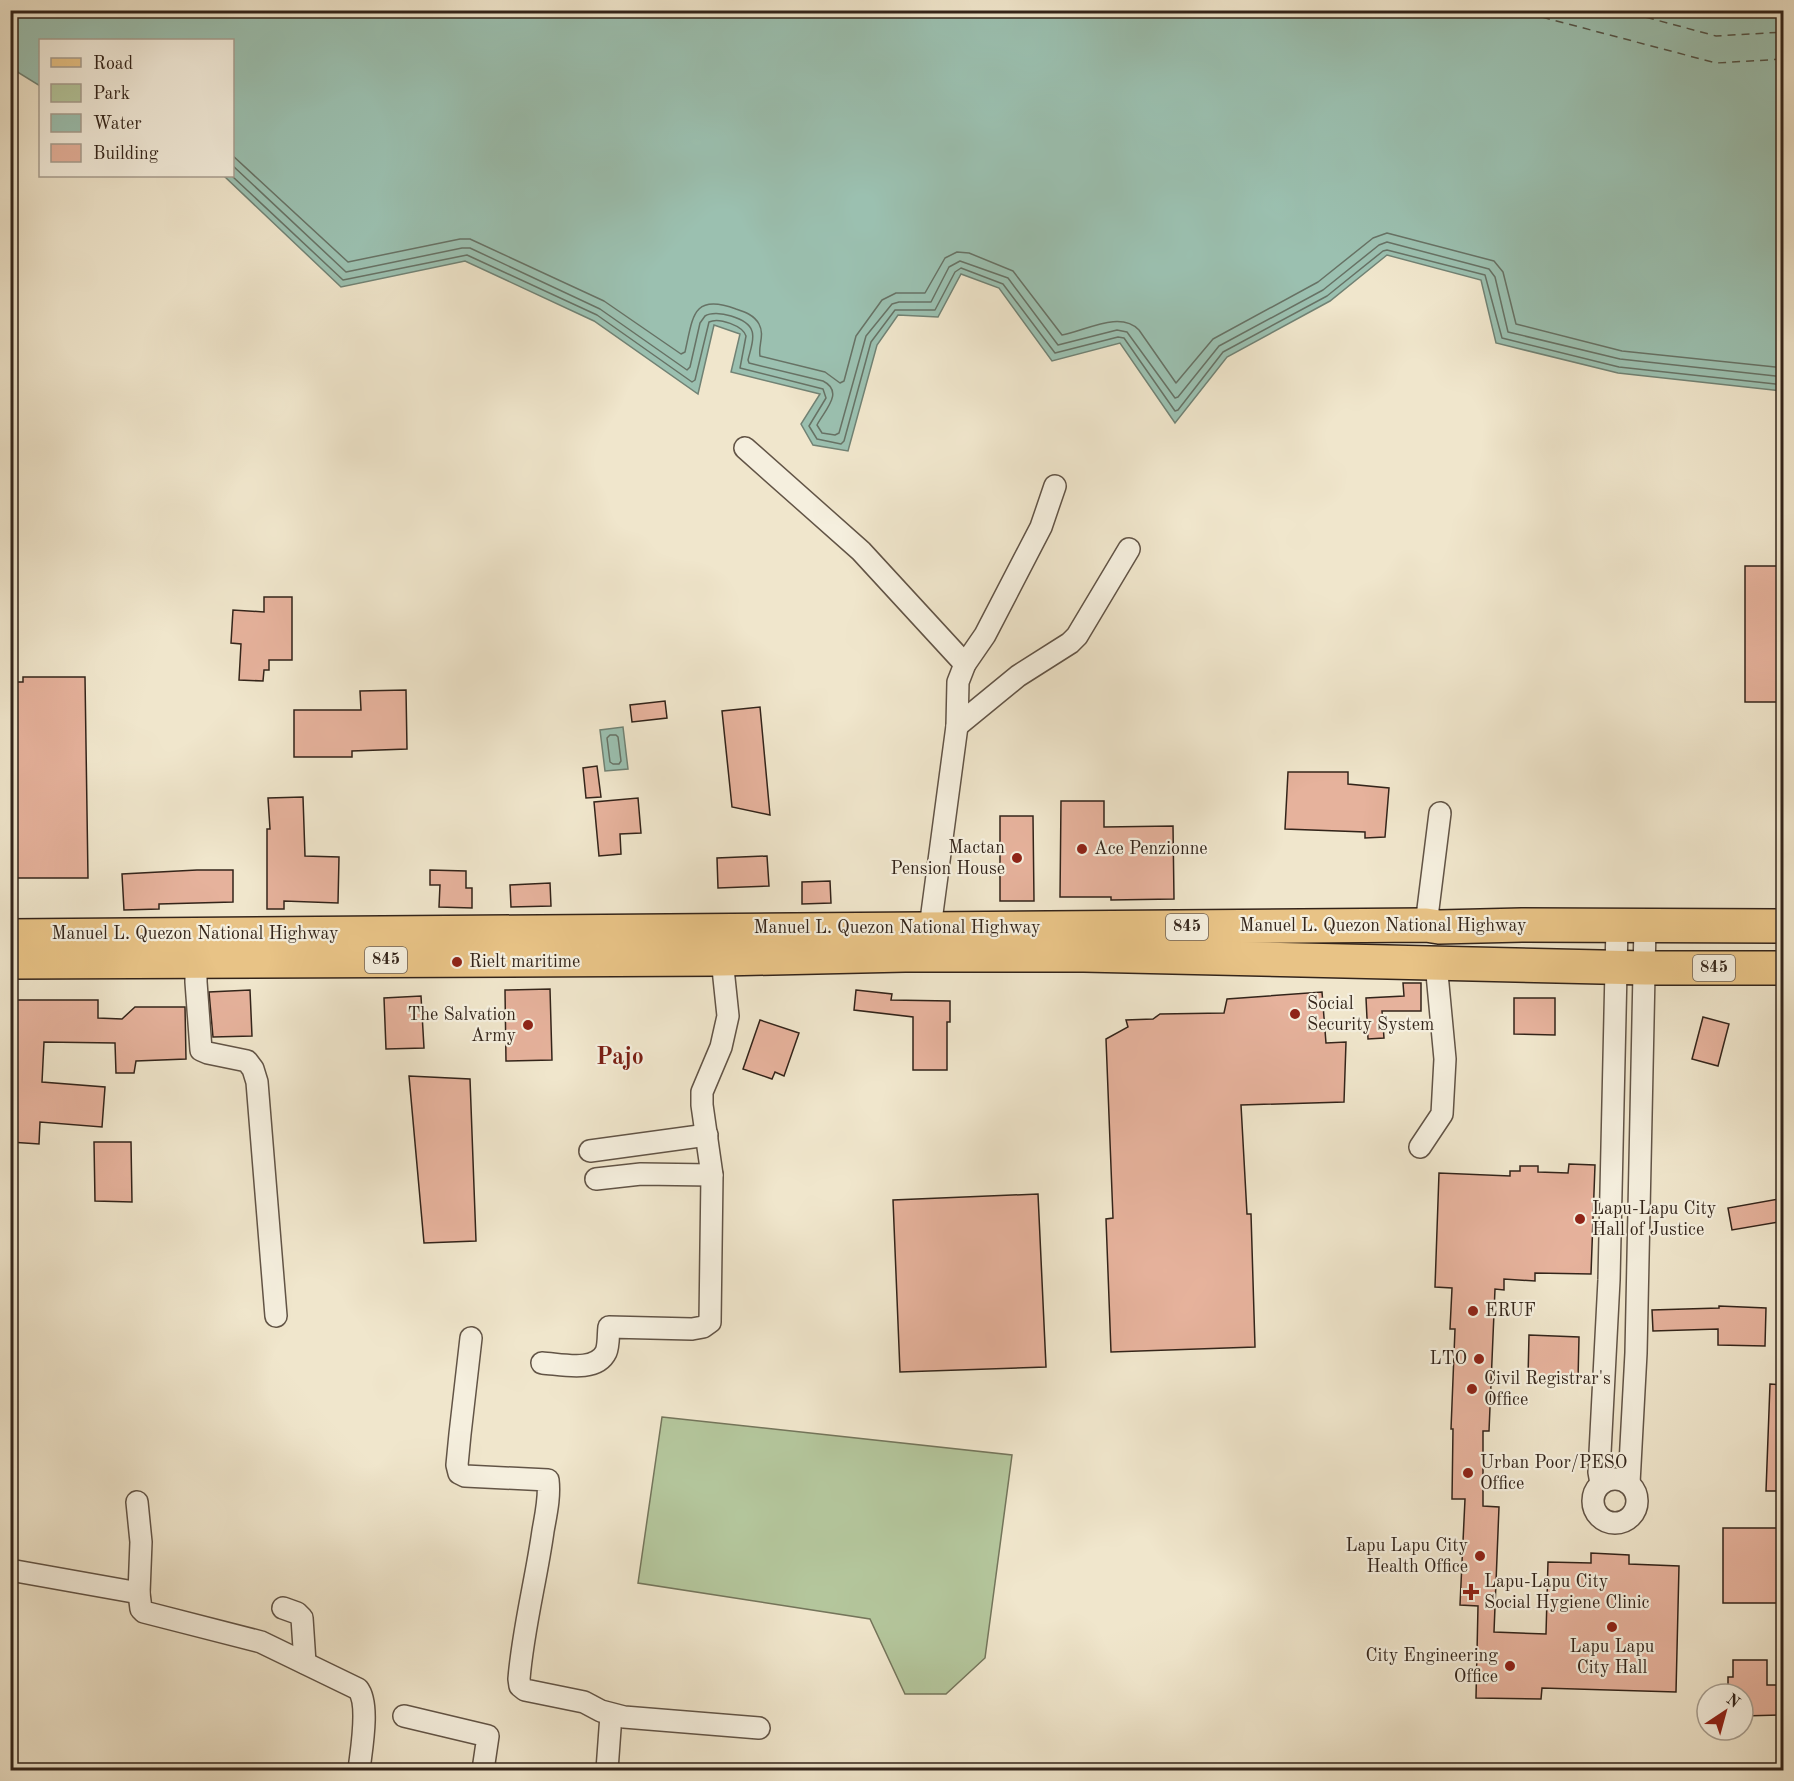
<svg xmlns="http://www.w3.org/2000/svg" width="1794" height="1781" viewBox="0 0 1794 1781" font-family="'Old Standard TT',serif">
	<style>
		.green { fill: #b4c69c; stroke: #74755b; stroke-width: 1.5 }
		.water { fill: #9bc0b0; stroke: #718274; stroke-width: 1.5 }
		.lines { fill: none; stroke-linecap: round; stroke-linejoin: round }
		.shore { stroke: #677265; stroke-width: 1.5 }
		.ferry { stroke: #525347; stroke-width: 1.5; stroke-dasharray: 8 6; stroke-linecap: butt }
		.building { fill: #e6b29c; stroke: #33241a; stroke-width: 1.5 }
		.minor-casing { stroke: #625446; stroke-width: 24 }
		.primary-casing { stroke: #33241a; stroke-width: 36 }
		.minor { stroke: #f5efde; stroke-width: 21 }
		.primary { stroke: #e8c386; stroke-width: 33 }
		.poi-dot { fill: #8f2418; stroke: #f5efde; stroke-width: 2 }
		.labels { text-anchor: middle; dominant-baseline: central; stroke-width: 4.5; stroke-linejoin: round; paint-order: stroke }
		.shield { fill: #f5efde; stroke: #6d6155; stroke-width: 1.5 }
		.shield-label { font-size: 16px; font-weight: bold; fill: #33241a }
		.poi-label { font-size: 18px; fill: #33241a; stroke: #f5efde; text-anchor: start }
		.street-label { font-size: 18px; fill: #33241a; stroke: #f5efde }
		.district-label { font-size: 24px; font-weight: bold; fill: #7a1f14; stroke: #f5efde }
	</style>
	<rect width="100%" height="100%" fill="#f0e6cc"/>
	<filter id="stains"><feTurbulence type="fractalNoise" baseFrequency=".00333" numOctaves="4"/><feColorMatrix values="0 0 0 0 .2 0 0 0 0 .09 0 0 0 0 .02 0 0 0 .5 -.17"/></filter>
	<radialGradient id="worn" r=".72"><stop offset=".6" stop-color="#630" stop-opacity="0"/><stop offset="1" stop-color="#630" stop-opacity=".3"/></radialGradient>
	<polygon class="green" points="662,1417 1012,1455 985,1658 946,1694 905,1694 870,1619 638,1583"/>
	<g class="water">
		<polygon points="11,10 1783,11 1783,391 1618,373 1496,343 1481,280 1387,255 1330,301 1227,357 1175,423 1120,343 1052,361 999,288 961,274 938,317 898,315 877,345 848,451 813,445 801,424 820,394 731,372 740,334 714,325 698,394 594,321 465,261 341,287 224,176 232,176 232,40 40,40 40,86 11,68"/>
		<polygon points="623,727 628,769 605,771 600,730"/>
	</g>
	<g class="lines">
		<g class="shore">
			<path d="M232,155L348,262L460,239H470L604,301L681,354L685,352C693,317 692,293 736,309C745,312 754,315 759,324C765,335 758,345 760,356L825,372L840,383L844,381L856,336L882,300L896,293H925L945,258L957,252L969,253L1013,271L1062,335C1085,331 1120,310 1139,330L1176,383L1213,339L1318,282L1373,238L1387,233L1494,261L1503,272L1516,324L1622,351L1784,368"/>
			<path d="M232,165L346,272L462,248H470L600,309L687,370L690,367L700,323L705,316C716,309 748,318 752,331C755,339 750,351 748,360L749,363L823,381C845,392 824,411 817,425L822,433L835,435L839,433L866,336L892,304L899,302H931L949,267L960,261L1008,278L1058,345L1117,330L1127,332L1175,398L1178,397L1219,346L1323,290L1379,245L1387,242L1489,269L1495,277L1508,332L1620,359L1784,377"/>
			<path d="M232,176L343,280L467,255L597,315L692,382L695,380L709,322C719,317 743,326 746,336L740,368L823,389L826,398L809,426L817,439L841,444L844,441L871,342L895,310H935L955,272L961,268L1003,284L1055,353L1118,337L1124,338L1175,411L1178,410L1223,352L1327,296L1383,251L1387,250L1485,275L1502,338L1619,367L1784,385"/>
			<polygon points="610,735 616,735 618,737 621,761 619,764 613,764 610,762 607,738"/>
		</g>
		<g class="ferry">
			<polyline points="1515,10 1716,63 1784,59"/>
			<polyline points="1619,10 1716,36 1784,32"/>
		</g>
	</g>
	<g class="building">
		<rect x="1745" y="566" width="39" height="136"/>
		<polygon points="264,597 292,597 292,660 269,660 269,670 264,670 263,681 239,680 241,644 231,643 233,610 264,612"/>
		<polygon points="23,677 85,677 88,878 10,878 10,682 23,682"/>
		<polygon points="406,690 407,749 352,751 352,757 294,757 294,710 361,710 360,691"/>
		<polygon points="665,701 667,718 632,722 630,705"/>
		<polygon points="760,707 770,815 732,807 722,711"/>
		<polygon points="597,766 601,797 586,798 583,768"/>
		<polygon points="1288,772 1348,772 1348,784 1389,788 1385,837 1365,838 1365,832 1285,829"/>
		<polygon points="303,797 305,856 339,857 338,903 284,901 284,909 267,909 267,829 270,829 268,798"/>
		<polygon points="638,798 641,833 620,834 621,854 599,856 594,802"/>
		<polygon points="1061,801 1104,801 1104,827 1173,826 1174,899 1111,900 1111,897 1060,897"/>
		<polygon points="1000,816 1033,816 1034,901 1000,901"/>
		<polygon points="767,856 769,886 718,888 717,858"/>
		<polygon points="197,870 233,870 233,902 159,904 159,909 124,910 122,874"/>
		<polygon points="430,870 466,871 466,888 472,888 472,908 439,907 440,885 430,885"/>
		<polygon points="830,881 831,903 802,904 802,882"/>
		<polygon points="550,883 551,906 511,907 510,885"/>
		<polygon points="1403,983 1421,983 1421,1011 1382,1011 1384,1038 1368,1039 1366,998 1404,996"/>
		<polygon points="550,989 552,1060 506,1061 505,990"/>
		<polygon points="250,990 252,1036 213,1037 209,992"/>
		<polygon points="856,990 892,994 891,1000 950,1001 950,1022 947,1022 947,1070 913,1070 913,1017 854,1010"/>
		<polygon points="1322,992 1326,1043 1346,1042 1344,1102 1241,1105 1247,1214 1251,1214 1255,1347 1111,1352 1106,1219 1113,1218 1106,1039 1128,1027 1126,1020 1153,1019 1160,1014 1224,1013 1227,999"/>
		<polygon points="421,996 424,1048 386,1049 384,998"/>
		<polygon points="1514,998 1555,998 1555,1035 1514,1034"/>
		<polygon points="14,1000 98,1000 98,1018 122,1019 135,1007 185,1007 186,1059 136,1061 134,1073 116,1073 115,1043 44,1042 42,1082 105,1087 102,1127 40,1122 39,1144 10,1142 12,1057 14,1058"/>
		<polygon points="1703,1017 1729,1024 1718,1066 1692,1059"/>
		<polygon points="760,1020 799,1033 784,1076 775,1072 772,1079 743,1069"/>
		<polygon points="409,1076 470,1079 476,1241 424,1243"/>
		<polygon points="94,1142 131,1142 132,1202 95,1201"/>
		<polygon points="1569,1164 1595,1165 1591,1274 1535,1273 1535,1281 1504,1279 1504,1290 1495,1289 1489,1431 1483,1431 1483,1506 1499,1507 1494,1632 1546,1634 1548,1562 1591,1563 1591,1553 1629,1555 1629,1564 1679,1566 1676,1692 1542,1688 1541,1699 1476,1698 1478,1606 1460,1605 1465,1499 1452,1499 1453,1429 1451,1429 1455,1329 1450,1329 1452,1288 1435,1287 1439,1173 1510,1176 1510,1171 1520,1171 1520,1166 1538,1166 1538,1172 1568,1173"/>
		<polygon points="1038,1194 1046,1367 900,1372 893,1200"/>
		<polygon points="1784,1198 1784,1221 1732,1230 1728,1208"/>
		<polygon points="1719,1306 1766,1308 1765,1346 1718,1345 1718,1329 1653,1331 1652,1310 1719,1308"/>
		<polygon points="1529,1335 1579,1337 1578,1380 1528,1378"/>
		<polygon points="1770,1384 1784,1385 1784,1491 1766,1491"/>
		<rect x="1723" y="1528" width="61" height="75"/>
		<polygon points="1733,1660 1767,1660 1767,1685 1784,1685 1784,1715 1743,1716 1743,1694 1728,1694 1728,1677 1733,1677"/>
	</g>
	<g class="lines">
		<g class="minor-casing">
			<g id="minor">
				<polyline points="745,448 861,551 965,664"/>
				<polyline points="957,726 1018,676 1070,643 1077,636 1129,549"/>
				<polyline points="1426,925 1440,813"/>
				<polyline points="930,928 957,726 958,682 965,664 985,635 1041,527 1055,486"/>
				<polyline points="196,960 196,982 201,1050 208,1053 247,1061 253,1069 257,1082 276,1316"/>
				<polyline points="1420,1147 1442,1114 1445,1059 1436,963"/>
				<polyline points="590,1151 707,1135"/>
				<polyline points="596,1179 641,1174 712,1175"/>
				<path d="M471,1338L460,1434L457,1465L459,1473L465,1476L548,1480C550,1497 546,1514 543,1531C536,1581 523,1629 519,1679L520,1686L525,1690L584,1702L601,1711L624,1717L759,1728"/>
				<path d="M542,1363C561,1364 596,1373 606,1352C609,1345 608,1334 609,1327L692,1329L703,1327L710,1322L712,1175L702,1105V1092L721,1047L728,1016L722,959"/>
				<circle cx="1615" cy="1501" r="22"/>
				<polyline points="1601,1483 1599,1472 1609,1280 1617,926"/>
				<polyline points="1629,1483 1636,1353 1645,926"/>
				<path d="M137,1502L141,1542L139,1593L141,1609L144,1612L261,1642L358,1689C370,1704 361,1751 359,1770"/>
				<polyline points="10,1570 139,1593"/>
				<polyline points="283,1608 297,1613 302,1618 305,1663"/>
				<polyline points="404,1716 488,1736 483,1770"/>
				<polyline points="607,1770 611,1715"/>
			</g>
		</g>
		<g class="primary-casing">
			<g id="primary">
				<polyline points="10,936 1426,925 1439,927 1522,925 1784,926"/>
				<polyline points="10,962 722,959 905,955 1084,955 1645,968 1784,968"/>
			</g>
		</g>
		<use href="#minor" class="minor"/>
		<use href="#primary" class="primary"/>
	</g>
	<g class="poi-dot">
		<circle cx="1082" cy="849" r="6"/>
		<circle cx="1017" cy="858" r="6"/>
		<circle cx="457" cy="962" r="6"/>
		<circle cx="1295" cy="1014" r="6"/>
		<circle cx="528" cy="1025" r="6"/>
		<circle cx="1580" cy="1219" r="6"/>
		<circle cx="1473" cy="1311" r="6"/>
		<circle cx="1479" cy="1359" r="6"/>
		<circle cx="1472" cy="1389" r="6"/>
		<circle cx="1468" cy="1473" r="6"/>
		<circle cx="1480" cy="1556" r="6"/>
		<path d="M1468 1583h6v6h6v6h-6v6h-6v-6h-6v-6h6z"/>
		<circle cx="1612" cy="1627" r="6"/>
		<circle cx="1510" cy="1666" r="6"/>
	</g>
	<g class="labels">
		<g class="shield">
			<rect x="1166" y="914" width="42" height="26" rx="4.5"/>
			<rect x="365" y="947" width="42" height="26" rx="4.5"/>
			<rect x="1693" y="955" width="42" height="26" rx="4.5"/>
		</g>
		<g class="shield-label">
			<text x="1187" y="927">845</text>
			<text x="386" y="960">845</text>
			<text x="1714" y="968">845</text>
		</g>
		<g class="poi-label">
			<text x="1005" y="848" text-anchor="end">Mactan<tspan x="1005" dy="21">Pension House</tspan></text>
			<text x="1094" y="849">Ace Penzionne</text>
			<text x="469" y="962">Rielt maritime</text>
			<text x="1307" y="1004">Social<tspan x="1307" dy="21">Security System</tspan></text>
			<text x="516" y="1015" text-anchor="end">The Salvation<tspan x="516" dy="21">Army</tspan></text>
			<text x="1592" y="1209">Lapu-Lapu City<tspan x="1592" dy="21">Hall of Justice</tspan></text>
			<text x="1485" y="1311">ERUF</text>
			<text x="1467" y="1359" text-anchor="end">LTO</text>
			<text x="1484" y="1379">Civil Registrar's<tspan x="1484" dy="21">Office</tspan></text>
			<text x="1480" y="1463">Urban Poor/PESO<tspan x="1480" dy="21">Office</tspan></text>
			<text x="1468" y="1546" text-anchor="end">Lapu Lapu City<tspan x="1468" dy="21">Health Office</tspan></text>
			<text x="1484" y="1582">Lapu-Lapu City<tspan x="1484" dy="21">Social Hygiene Clinic</tspan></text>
			<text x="1612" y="1647" text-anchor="middle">Lapu Lapu<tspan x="1612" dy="21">City Hall</tspan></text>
			<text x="1498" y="1656" text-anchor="end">City Engineering<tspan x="1498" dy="21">Office</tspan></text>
		</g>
		<g class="street-label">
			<text x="1383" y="926">Manuel L. Quezon National Highway</text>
			<text x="897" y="928">Manuel L. Quezon National Highway</text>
			<text x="195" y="934">Manuel L. Quezon National Highway</text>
		</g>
		<g class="district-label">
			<text x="620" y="1058">Pajo</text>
		</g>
	</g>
	<rect width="1794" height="1781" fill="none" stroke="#f0e6cc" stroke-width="36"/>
	<rect x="12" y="12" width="1770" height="1757" fill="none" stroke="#33241a" stroke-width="3"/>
	<rect x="18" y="18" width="1758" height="1745" fill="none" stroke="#33241a" stroke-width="1.5"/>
	<rect x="39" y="39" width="195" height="138" fill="#f5efde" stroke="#a79e90" stroke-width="1.5"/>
	<rect x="51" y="58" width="30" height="9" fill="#e8c386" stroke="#a79e90" stroke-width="1.5"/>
	<text x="93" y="69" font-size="18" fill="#33241a">Road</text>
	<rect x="51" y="84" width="30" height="18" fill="#b4c69c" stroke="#a79e90" stroke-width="1.5"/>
	<text x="93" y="99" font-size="18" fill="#33241a">Park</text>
	<rect x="51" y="114" width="30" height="18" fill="#9bc0b0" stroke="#a79e90" stroke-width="1.5"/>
	<text x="93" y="129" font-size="18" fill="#33241a">Water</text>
	<rect x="51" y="144" width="30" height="18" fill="#e6b29c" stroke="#a79e90" stroke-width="1.5"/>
	<text x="93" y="159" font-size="18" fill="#33241a">Building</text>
	<g transform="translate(1725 1712) rotate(36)"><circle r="28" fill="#f5efde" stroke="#a79e90" stroke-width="1.5"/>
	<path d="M0-4.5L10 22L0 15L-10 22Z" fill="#8f2418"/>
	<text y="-9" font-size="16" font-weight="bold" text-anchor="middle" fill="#33241a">N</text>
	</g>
	<rect width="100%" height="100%" filter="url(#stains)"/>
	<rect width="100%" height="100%" fill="url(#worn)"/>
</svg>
